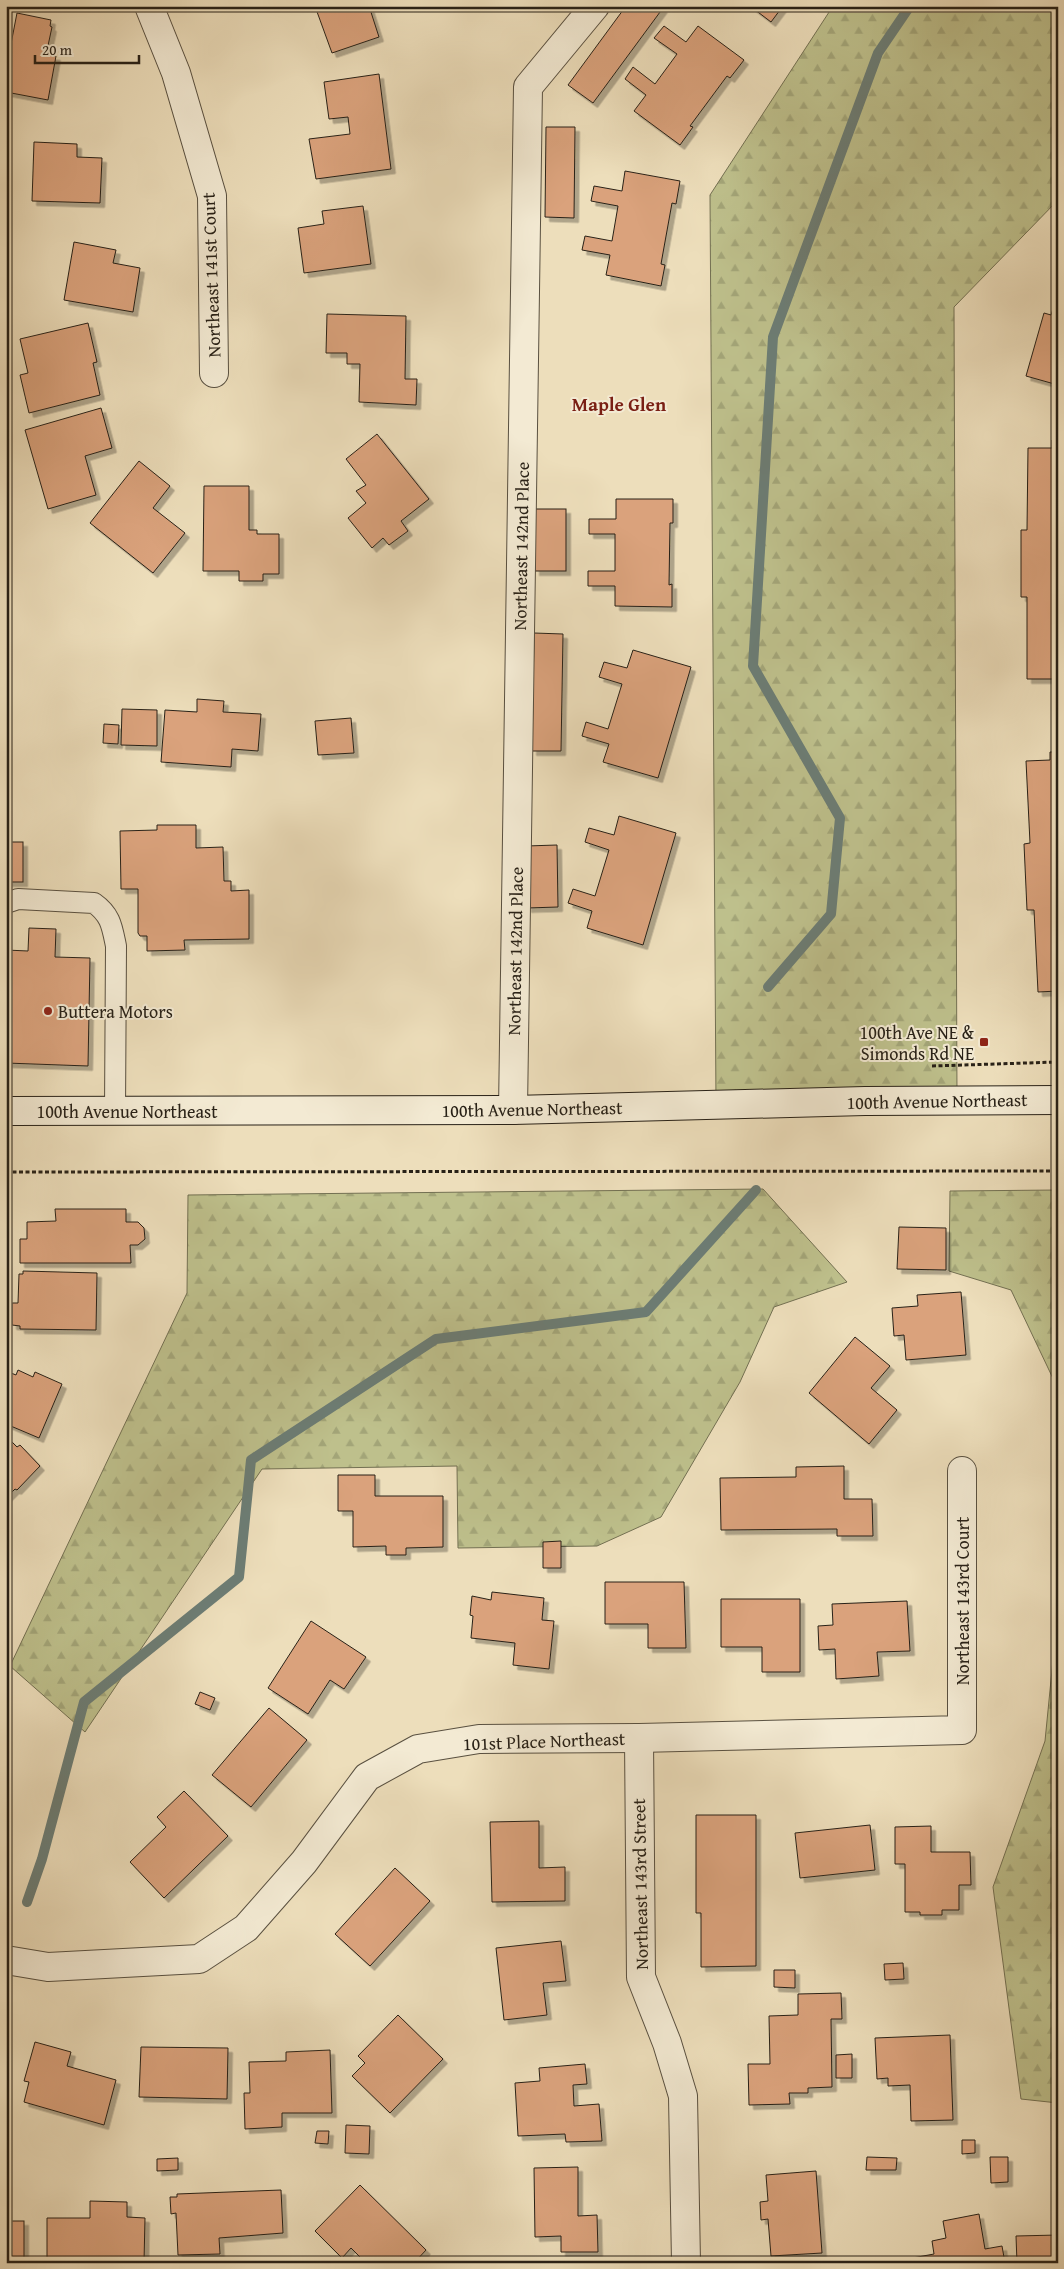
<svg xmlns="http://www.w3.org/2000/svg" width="1064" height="2269" viewBox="0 0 1064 2269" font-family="'Gentium Book Plus',serif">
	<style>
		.forest { fill: url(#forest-firs); stroke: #737052 }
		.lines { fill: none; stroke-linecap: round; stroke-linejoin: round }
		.stream { stroke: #6c7d75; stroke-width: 10 }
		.building { fill: #daa27c; stroke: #282117; filter: url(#shadow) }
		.lane-casing { stroke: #595040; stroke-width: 22 }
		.street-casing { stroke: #595040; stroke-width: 30 }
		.secondary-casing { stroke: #282117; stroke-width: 30 }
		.path { stroke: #282117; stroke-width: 3; stroke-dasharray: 4 2.5; stroke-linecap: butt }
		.lane { stroke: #f3ead3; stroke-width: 20 }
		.street { stroke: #f3ead3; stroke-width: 28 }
		.secondary { stroke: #f3ead3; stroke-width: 28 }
		.poi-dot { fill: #8f2418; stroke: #f3ead3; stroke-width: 2 }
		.labels { text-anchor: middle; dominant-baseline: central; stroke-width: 4; stroke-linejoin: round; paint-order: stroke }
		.street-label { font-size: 18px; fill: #282117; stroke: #f3ead3 }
		.poi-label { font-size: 18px; fill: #282117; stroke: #f3ead3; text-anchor: start }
		.neighbourhood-label { font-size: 19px; font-weight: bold; fill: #7a1f14; stroke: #f3ead3 }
	</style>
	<defs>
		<pattern id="forest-firs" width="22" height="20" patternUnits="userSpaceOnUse" patternTransform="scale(1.25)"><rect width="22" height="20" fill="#bec08c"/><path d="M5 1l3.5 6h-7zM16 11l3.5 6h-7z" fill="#a3a578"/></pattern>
		<filter id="shadow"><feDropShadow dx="4.5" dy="4.5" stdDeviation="0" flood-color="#0004"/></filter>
	</defs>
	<rect width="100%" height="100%" fill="#eddebb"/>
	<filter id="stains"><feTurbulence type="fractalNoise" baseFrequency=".004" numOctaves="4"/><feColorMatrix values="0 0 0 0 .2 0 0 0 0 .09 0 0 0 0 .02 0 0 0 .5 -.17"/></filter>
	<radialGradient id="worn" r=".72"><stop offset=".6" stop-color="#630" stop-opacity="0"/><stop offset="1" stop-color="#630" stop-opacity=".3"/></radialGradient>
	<g class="forest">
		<polygon points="833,6 1058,6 1058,200 954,307 957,1099 716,1105 710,195"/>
		<polygon points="763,1189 847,1282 774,1307 740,1382 661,1517 597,1546 458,1548 457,1466 262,1469 85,1732 10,1666 187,1293 188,1195"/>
		<polygon points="1058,1190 1058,1389 1011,1290 949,1271 950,1191"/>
		<polygon points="1058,1609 1058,2103 1021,2099 993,1887 1045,1741"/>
	</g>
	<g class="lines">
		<g class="stream">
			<polyline points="768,987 831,914 840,818 753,666 773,337 878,53 910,6"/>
			<polyline points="27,1902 42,1859 84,1702 239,1577 251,1460 436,1339 646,1312 756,1190"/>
		</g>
	</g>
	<g class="building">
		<polygon points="324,6 369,6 379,37 332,53 316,9"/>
		<polygon points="626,6 663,8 593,103 568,85"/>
		<polygon points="750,6 783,6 771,22"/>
		<polygon points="17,13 51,20 50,26 52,27 46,55 56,56 48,100 6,92 6,49 10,49"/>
		<polygon points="664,26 686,42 698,26 744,60 730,78 727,76 690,126 693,127 680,145 634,111 646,95 625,79 633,67 655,84 677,54 654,38"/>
		<polygon points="379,74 391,169 316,179 309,139 350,134 348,117 329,119 324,82"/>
		<polygon points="546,127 575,127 574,218 545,217"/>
		<polygon points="34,142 77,144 77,157 102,158 100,203 32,201"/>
		<polygon points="625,171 680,181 676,204 672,203 661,264 665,265 661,286 606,275 610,255 582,250 585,236 612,241 618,206 591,201 594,186 622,191"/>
		<polygon points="363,206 371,264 304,273 298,228 324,224 322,211"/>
		<polygon points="74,242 116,250 113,263 140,268 133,312 64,300"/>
		<polygon points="1058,292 1058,385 1026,376 1044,313 1051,315"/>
		<polygon points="327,314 406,316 405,379 417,379 416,405 359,402 360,364 347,364 347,353 326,353"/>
		<polygon points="88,323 97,362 93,363 100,395 29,413 20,375 28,373 20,339"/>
		<polygon points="101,408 112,448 85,456 96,495 48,509 25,430"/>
		<polygon points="377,434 429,499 401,521 408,531 389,545 383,538 372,548 348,518 366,503 356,491 366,485 346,459"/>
		<polygon points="1052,440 1058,440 1058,679 1027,679 1027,597 1021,597 1021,530 1027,530 1028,448 1052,448"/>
		<polygon points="139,461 170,486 153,508 185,533 153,573 90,523"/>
		<polygon points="204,486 249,486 249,530 257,530 257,534 279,534 279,574 263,574 263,581 239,581 239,571 203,571"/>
		<polygon points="616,499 673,499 673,523 670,523 669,585 672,584 672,607 615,606 615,586 588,586 588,571 615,571 615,534 589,534 589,519 616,519"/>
		<rect x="535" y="509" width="31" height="62"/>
		<polygon points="534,633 563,634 561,751 532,751"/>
		<polygon points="633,650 691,667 658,778 603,762 609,744 582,736 586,722 608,729 622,684 599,677 604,662 627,668"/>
		<polygon points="197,699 224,701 223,712 261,714 258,751 232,749 231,767 161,762 165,710 197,712"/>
		<polygon points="122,709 157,710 157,746 121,745"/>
		<polygon points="351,718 354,753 318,755 315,721"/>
		<polygon points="104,724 119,725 118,744 103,743"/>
		<polygon points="1050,752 1058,752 1058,991 1038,992 1034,910 1027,910 1024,844 1030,843 1026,761 1050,760"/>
		<polygon points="619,816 676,833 643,945 587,928 592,911 568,903 573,889 595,896 609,850 585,842 589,828 614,835"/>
		<polygon points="157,825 196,825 196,848 223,847 224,881 231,881 231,891 249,890 249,939 184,940 185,950 147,951 147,936 140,936 138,933 138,889 121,889 120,831 157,830"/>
		<rect x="6" y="842" width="17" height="40"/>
		<polygon points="557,845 558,907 527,908 526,846"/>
		<polygon points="29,928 56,929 55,957 90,958 88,1066 6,1063 6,950 28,951"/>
		<polygon points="55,1209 126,1209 126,1222 138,1222 144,1228 145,1239 138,1245 130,1245 131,1263 20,1263 20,1239 27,1239 27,1222 56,1221"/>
		<polygon points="899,1227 946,1228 946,1270 897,1269"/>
		<polygon points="23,1271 97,1273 96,1330 20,1329 20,1326 12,1325 12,1303 18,1303 19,1274 23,1274"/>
		<polygon points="961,1292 966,1355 906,1360 904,1335 894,1336 892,1308 918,1306 917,1295"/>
		<polygon points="855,1337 890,1366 871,1388 897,1410 869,1444 809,1393"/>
		<polygon points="18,1370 33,1377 35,1372 62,1384 39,1438 6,1424 6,1371 16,1375"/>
		<polygon points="6,1436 17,1447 20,1445 40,1466 17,1490 15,1489 6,1498"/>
		<polygon points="844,1466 844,1499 872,1499 873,1536 837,1536 837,1529 721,1530 720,1478 796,1477 796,1467"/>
		<polygon points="338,1475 375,1475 375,1496 443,1496 443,1547 406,1548 406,1555 386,1555 386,1546 353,1547 353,1511 338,1511"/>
		<polygon points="561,1541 561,1568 543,1568 543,1542"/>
		<polygon points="605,1582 684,1582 686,1648 648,1648 648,1624 605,1624"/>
		<polygon points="492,1592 544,1598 542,1620 554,1621 549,1669 513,1665 515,1643 471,1638 473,1616 470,1615 472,1596 491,1600"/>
		<polygon points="721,1599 800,1599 800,1672 762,1672 762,1647 721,1647"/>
		<polygon points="907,1601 910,1651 877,1652 879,1676 836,1679 835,1649 819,1650 818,1626 833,1625 832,1604"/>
		<polygon points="311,1621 366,1657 344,1689 330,1680 308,1714 268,1688"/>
		<polygon points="200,1692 215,1698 210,1710 195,1704"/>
		<polygon points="269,1708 307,1740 251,1807 212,1775"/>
		<polygon points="184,1791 228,1836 164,1898 130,1862 166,1827 157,1817"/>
		<polygon points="696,1815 756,1815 756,1966 701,1967 701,1913 696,1913"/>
		<polygon points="539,1821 539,1868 565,1867 565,1901 492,1902 490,1822"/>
		<polygon points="870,1825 875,1870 800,1878 795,1833"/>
		<polygon points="931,1826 931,1852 970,1852 971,1885 959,1885 959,1910 942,1910 942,1915 920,1915 920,1912 905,1912 905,1864 895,1864 895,1827"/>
		<polygon points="395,1868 430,1901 370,1966 335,1934"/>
		<polygon points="561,1941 566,1981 543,1983 547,2015 504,2020 496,1948"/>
		<polygon points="903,1963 904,1979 885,1980 884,1964"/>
		<polygon points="774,1970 795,1970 795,1988 774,1987"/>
		<polygon points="841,1993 842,2019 831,2019 832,2087 808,2088 808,2093 789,2093 790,2104 749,2105 748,2064 770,2064 769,2016 798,2015 798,1994"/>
		<polygon points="398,2015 443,2059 390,2113 352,2076 365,2063 358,2056"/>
		<polygon points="950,2035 953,2120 911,2121 910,2085 888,2086 888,2078 877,2079 875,2038"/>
		<polygon points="35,2042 71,2052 67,2066 116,2080 104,2125 24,2102 29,2082 24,2081"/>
		<polygon points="141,2047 228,2048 227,2099 139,2097"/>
		<polygon points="330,2050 332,2113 282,2113 282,2127 245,2129 244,2093 250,2093 249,2062 286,2061 286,2052"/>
		<polygon points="852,2054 852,2078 836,2078 836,2055"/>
		<polygon points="585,2064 587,2084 573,2085 574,2106 599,2104 602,2141 566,2142 565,2134 518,2136 515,2083 540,2081 539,2068"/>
		<polygon points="346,2125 370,2126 369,2154 345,2153"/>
		<polygon points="317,2131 329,2131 328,2144 315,2143"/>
		<polygon points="962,2140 975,2140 975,2153 962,2154"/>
		<polygon points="867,2157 897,2158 896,2170 866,2170"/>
		<polygon points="990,2157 1008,2157 1008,2182 991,2183"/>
		<polygon points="178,2158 178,2170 157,2171 157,2159"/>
		<polygon points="578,2167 578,2216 597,2215 598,2252 561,2252 561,2236 535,2237 534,2168"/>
		<polygon points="816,2171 822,2253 771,2256 768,2219 761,2220 760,2202 768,2201 766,2175"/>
		<polygon points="360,2185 426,2250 414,2263 366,2263 351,2248 342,2258 315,2231"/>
		<polygon points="281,2190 283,2233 219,2238 220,2254 178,2255 176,2213 171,2214 170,2197 177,2197 177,2194"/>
		<polygon points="90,2201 127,2202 127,2217 145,2218 144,2262 47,2262 47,2218 90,2218"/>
		<polygon points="979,2214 985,2249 1002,2246 1005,2263 907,2263 907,2259 934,2254 932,2241 946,2238 943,2221"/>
		<rect x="6" y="2221" width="18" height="42"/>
		<polygon points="1058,2235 1058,2263 1017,2263 1016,2236"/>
	</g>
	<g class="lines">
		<g class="lane-casing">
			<path id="lane" d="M6,903L18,899L94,903C111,915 112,927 116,946L115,1111"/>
		</g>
		<g class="street-casing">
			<g id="street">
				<polyline points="149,6 176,73 212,196 214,373"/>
				<polyline points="513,1110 528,87 595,6"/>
				<polyline points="639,1738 641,1977 667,2043 683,2096 686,2263"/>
				<polyline points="6,1960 48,1967 199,1959 246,1928 304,1862 367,1777 418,1749 479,1739 639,1738 962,1730 962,1471"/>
			</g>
		</g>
		<g class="secondary-casing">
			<polyline id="secondary" points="6,1111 513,1110 865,1101 1058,1100"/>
		</g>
		<g class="path">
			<polyline points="932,1066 1058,1062"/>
			<polyline points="6,1172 1058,1171"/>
		</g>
		<use href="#lane" class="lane"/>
		<use href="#street" class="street"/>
		<use href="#secondary" class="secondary"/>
	</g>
	<g class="poi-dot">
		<circle cx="48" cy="1011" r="5"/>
		<rect x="979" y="1037" width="10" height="10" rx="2.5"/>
	</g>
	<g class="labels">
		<g class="street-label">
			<text transform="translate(211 275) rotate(-92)">Northeast 141st Court</text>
			<text transform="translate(521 546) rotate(-89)">Northeast 142nd Place</text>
			<text transform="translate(515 951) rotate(-89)">Northeast 142nd Place</text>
			<text transform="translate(937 1101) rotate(-1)">100th Avenue Northeast</text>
			<text transform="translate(532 1109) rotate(-1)">100th Avenue Northeast</text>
			<text x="127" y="1111">100th Avenue Northeast</text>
			<text transform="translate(962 1601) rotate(-90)">Northeast 143rd Court</text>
			<text transform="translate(544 1741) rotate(-2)">101st Place Northeast</text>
			<text transform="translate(640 1884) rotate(-91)">Northeast 143rd Street</text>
		</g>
		<g class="poi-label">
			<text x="58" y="1011">Buttera Motors</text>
			<text x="974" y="1032" text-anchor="end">100th Ave NE &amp;<tspan x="974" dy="21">Simonds Rd NE</tspan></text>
		</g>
		<g class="neighbourhood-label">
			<text x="619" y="404">Maple Glen</text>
		</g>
	</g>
	<rect width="1064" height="2269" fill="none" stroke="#eddebb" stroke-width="25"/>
	<rect x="8" y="8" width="1049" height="2254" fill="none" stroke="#282117" stroke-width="2.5"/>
	<rect x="12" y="12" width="1039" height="2244" fill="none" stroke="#282117"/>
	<path d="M35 55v8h104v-8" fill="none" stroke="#282117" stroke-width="2.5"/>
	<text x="42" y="55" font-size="15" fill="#282117" stroke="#f3ead3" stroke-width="4" paint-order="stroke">20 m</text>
	<rect width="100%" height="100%" filter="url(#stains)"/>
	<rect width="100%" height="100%" fill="url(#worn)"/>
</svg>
